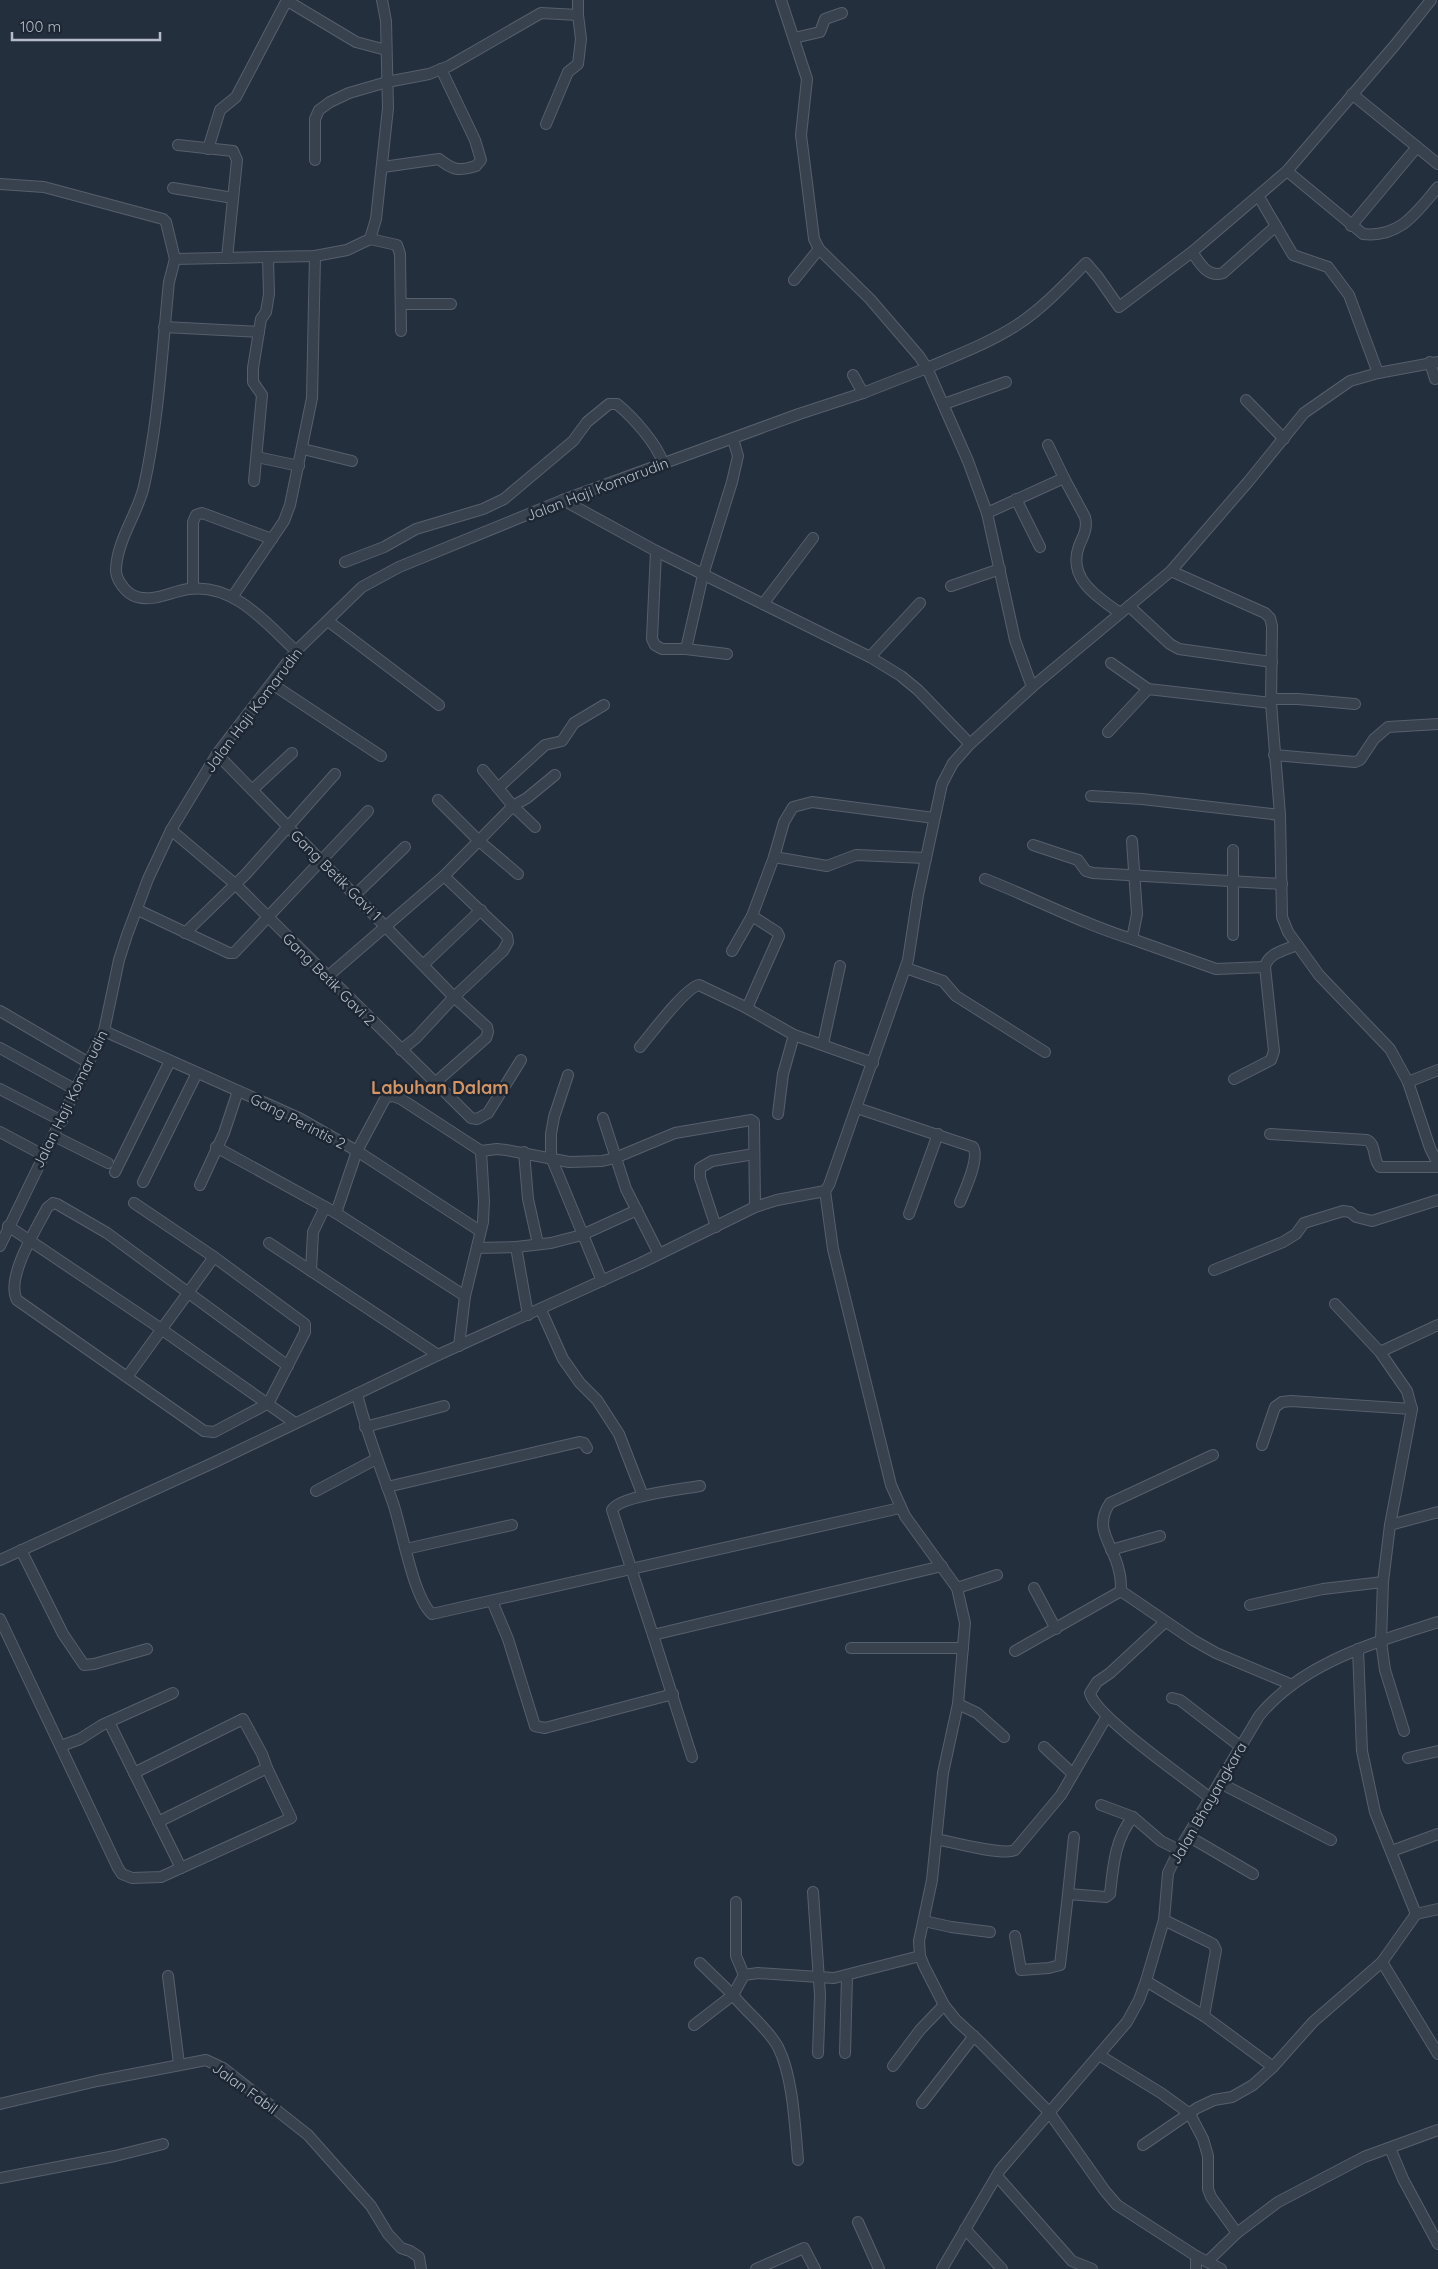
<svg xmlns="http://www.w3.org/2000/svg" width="1438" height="2269" viewBox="0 0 1438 2269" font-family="Quicksand,sans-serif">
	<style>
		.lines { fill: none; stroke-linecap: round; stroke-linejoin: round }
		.minor-casing { stroke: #565f6c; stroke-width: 12 }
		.minor { stroke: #38414e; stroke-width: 10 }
		.labels { text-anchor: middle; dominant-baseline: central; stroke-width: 5; stroke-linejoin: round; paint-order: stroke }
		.street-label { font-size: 15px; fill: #b4bcc9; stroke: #1d2633 }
		.quarter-label { font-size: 18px; font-weight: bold; fill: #d59563; stroke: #1d2633 }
	</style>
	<rect width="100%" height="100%" fill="#242f3e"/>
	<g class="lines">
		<g class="minor-casing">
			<g id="minor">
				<polyline points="286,0 356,42 386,50"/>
				<polyline points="794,38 820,32 825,19 842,13"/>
				<polyline points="1352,94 1438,164"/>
				<polyline points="546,124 568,72 578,64 581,39 578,15"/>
				<polyline points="178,145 233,151 237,160 227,258"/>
				<polyline points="208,149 220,110 236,97 287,0"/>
				<polyline points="315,160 315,119 319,110 330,102 349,93 387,82 429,74 449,66 541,13 578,15 578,0"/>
				<path d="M383,167L439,159C454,171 459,171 476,166L481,160L475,140L441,69"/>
				<polyline points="1287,171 1395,45 1431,0"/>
				<polyline points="0,184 44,187 163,219 166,222 175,259"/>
				<polyline points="173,188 233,198"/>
				<polyline points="1259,197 1293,255 1328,267 1349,295 1378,373"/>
				<polyline points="1351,226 1417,147"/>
				<polyline points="370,239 397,245 400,254 401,331"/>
				<path d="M1192,252C1200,263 1207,278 1223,273L1276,226"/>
				<polyline points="794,280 819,249"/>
				<polyline points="401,304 451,304"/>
				<polyline points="164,327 259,332"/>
				<polyline points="1430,362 1435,379"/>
				<polyline points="853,375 863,393"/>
				<polyline points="1246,400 1284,439"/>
				<polyline points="944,404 1006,382"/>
				<polyline points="303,449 352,461"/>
				<polyline points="257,457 299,466"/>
				<path d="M1064,478L1085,517C1088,529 1083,536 1079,546C1067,578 1097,597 1120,613"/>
				<polyline points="254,481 262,395 253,382 253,368 261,319 266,312 269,294 268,258"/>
				<polyline points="1016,499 1040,547"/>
				<polyline points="563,500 656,551 870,657 901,676 918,690 970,744"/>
				<polyline points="987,513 1064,478 1048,445"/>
				<polyline points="656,551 652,639 655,645 662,649 686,649 727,654"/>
				<path d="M345,562L384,547L416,529L483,509L504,499L573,441L587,422L609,404H617C633,417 657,444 663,463"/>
				<polyline points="1171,571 1265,613 1270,618 1272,626 1271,703 1280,815 1282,917 1288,932 1319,975 1390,1049 1408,1082 1430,1148 1438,1164"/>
				<polyline points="951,586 1000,569"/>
				<polyline points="193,588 193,522 196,515 202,513 272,539"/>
				<polyline points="233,596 284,521 290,505 312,398 315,256"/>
				<polyline points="763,604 813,538"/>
				<polyline points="1129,606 1170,644 1179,649 1272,662"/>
				<polyline points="328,621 439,705"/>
				<polyline points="686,649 703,575 732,482 738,456 733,439"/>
				<path d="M296,651C266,623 234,583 189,589C172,591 155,602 137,597C126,594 115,579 116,568C118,538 138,513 144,486C159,419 162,350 169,282L175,259L315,256L347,250L370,239L376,219L388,108L386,21L382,0"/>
				<polyline points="870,657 920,603"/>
				<polyline points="1111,663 1148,689"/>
				<polyline points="272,684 381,756"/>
				<path d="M1032,687L1015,640L987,513L968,461L927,368C957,355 989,343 1017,325C1043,308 1064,285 1086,263L1098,277L1119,307L1192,252L1287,171L1363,234C1400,238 1416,213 1438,187"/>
				<polyline points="1271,699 1298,699 1355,704"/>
				<polyline points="1108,732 1148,689 1271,703"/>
				<polyline points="217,754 454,997 487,1027 488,1032 486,1038 436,1082"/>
				<polyline points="1274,755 1355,762 1360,760 1374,739 1388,727 1438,724"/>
				<polyline points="498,788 545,745 562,741 574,723 604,705"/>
				<polyline points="252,790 292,753"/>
				<polyline points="1091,796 1142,799 1280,815"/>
				<polyline points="438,800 479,841 518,874"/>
				<polyline points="535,827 513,806 527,798 555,775"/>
				<polyline points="171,830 235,884 471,1118 477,1119 488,1113 521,1060"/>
				<polyline points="1033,845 1078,860 1086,871 1093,873 1282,884"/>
				<polyline points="1233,850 1233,935"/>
				<polyline points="774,857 827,866 856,855 926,858"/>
				<path d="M985,879C1034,898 1082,924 1132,939L1137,914L1132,841"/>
				<polyline points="355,895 405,847"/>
				<polyline points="138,910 229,953 234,953 368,811"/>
				<polyline points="185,933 246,874 335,774"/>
				<polyline points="1132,939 1216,969 1265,967"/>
				<polyline points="732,951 752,916 774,857 784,822 793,807 812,802 934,818"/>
				<polyline points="424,964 481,910"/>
				<polyline points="906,968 943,981 956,996 1045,1052"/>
				<polyline points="327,977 444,876 513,806 483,770"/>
				<polyline points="747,1008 779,936 777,932 752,916"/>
				<polyline points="0,1011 89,1063"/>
				<polyline points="104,1031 299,1118 357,1151 480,1231"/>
				<polyline points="823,1044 840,966"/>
				<path d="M640,1047C651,1034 685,988 699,985L743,1006L794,1035L873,1063"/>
				<polyline points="0,1048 76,1090"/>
				<polyline points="401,1050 416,1038 454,997 503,951 508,942 507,936 444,876"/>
				<polyline points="568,1075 554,1117 551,1134 551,1157 602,1281"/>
				<path d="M1234,1079L1271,1060L1274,1051L1265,967C1268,953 1285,950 1297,945"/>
				<polyline points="1408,1082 1438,1070"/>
				<polyline points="0,1089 62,1121"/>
				<path d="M857,1108L973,1147C980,1158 965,1190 960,1202"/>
				<polyline points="778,1114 783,1074 794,1035"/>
				<polyline points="603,1118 626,1189 659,1254"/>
				<polyline points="0,1132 43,1155"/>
				<path d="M1270,1134L1367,1140C1377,1145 1372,1159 1380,1167H1438"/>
				<polyline points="54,1136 108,1163"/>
				<polyline points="216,1147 336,1213 465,1296"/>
				<polyline points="524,1152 528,1199 538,1244"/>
				<polyline points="115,1172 170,1061"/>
				<polyline points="143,1182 197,1073"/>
				<polyline points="200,1185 224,1133 238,1091"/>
				<polyline points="825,1191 833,1249 891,1485 905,1516 957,1588 965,1623 958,1704 943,1773 932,1880 919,1941 920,1956 924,1966 944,2005 956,2020 980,2042 1049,2112 1105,2191 1117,2205 1196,2256 1221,2269"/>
				<polyline points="134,1203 214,1257 305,1324 305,1332 268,1404"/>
				<polyline points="336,1213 357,1151 386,1097 393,1096 401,1099 481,1151 497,1149 506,1150 569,1162 602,1161 615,1158 675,1133 751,1120 754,1122 755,1207"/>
				<polyline points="909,1214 938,1134"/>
				<polyline points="8,1226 151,1322 295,1423"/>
				<polyline points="716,1227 700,1178 700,1168 712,1161 754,1154"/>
				<polyline points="269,1243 438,1355"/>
				<polyline points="0,1246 104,1031 119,960 127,935 148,879 171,830 217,754 296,651 362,587 399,567 563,500 799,414 863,393 927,368 919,356 870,299 819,249 814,239 801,135 807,79 781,0"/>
				<polyline points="477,1248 516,1247"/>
				<polyline points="1214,1270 1283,1242 1296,1234 1304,1223 1343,1211 1350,1212 1356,1217 1372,1221 1438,1200"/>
				<polyline points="311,1271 313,1232 325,1207"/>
				<polyline points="1335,1304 1380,1352"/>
				<polyline points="541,1310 563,1359 580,1383 597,1400 619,1434 643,1496"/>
				<polyline points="528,1315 516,1247 551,1243 582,1235 637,1210"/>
				<polyline points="459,1346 465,1296 483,1222 484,1201 481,1151"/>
				<polyline points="127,1377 214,1257"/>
				<path d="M357,1394C366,1432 380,1466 393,1503C402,1529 413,1597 432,1614L900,1508"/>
				<path d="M267,1404L214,1432L204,1431L17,1300C5,1278 37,1228 47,1208L53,1203L57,1204L107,1233L288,1366"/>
				<polyline points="365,1427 444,1406"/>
				<polyline points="1262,1445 1275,1407 1282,1402 1291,1401 1412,1409"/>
				<path d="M700,1486C683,1489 619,1496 612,1510L653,1635L942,1566"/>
				<polyline points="387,1487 579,1442 584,1443 587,1448"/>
				<polyline points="316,1491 376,1459"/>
				<polyline points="1390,1525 1438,1512"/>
				<polyline points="406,1549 512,1525"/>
				<polyline points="21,1550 63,1634 84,1665 94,1664 147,1649"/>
				<polyline points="1111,1550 1160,1536"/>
				<polyline points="0,1560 215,1462 438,1355 641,1263 755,1207 777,1200 825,1191 829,1185 908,960 918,895 942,784 953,763 970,744 1032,687 1171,571 1248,482 1304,413 1350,381 1378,373 1438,362"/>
				<polyline points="957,1588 997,1575"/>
				<polyline points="1034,1588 1056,1629"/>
				<path d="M1121,1591C1121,1585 1121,1577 1119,1571C1114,1544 1092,1530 1110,1503L1213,1455"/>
				<polyline points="492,1601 508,1639 535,1726 545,1728 673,1694"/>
				<polyline points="1250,1605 1323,1589 1383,1582"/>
				<polyline points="0,1619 118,1868 122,1874 132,1878 161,1877 291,1818 267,1768"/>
				<path d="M1165,1622L1110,1673L1097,1682L1090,1693C1095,1716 1188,1780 1210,1798"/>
				<polyline points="653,1635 692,1757"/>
				<polyline points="851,1648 963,1648"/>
				<polyline points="1358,1649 1362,1751 1375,1812 1416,1914"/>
				<polyline points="1015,1651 1121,1591 1193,1640 1216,1653 1290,1684"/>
				<polyline points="1172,1698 1180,1700 1241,1747"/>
				<polyline points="958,1704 977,1713 1004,1737"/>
				<polyline points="109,1722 181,1868"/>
				<polyline points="1404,1731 1385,1670 1381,1641 1383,1582 1390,1525 1412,1409 1407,1391 1380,1352 1438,1325"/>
				<polyline points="61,1746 80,1739 102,1725 173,1693"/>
				<polyline points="1044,1747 1073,1774"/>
				<polyline points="1408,1758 1438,1751"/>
				<polyline points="134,1773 243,1719 262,1754 267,1768 158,1822"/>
				<polyline points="1220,1783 1331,1840"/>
				<polyline points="1101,1805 1133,1817 1161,1841 1179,1850"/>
				<polyline points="1188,1836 1253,1874"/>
				<path d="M1074,1837L1068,1894L1106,1897L1110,1894C1113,1867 1115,1838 1133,1817"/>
				<path d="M936,1839C952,1842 1002,1856 1015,1850L1061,1795L1107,1716"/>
				<polyline points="1392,1851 1438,1834"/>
				<polyline points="813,1892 820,1995 818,2053"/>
				<polyline points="736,1902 736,1956 744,1975"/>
				<polyline points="1164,1920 1207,1941 1213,1944 1216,1950 1204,2016"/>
				<polyline points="924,1921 951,1927 990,1932"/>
				<polyline points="1015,1936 1021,1970 1049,1968 1060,1965 1068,1894"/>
				<polyline points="1382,1962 1438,2054"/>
				<polyline points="168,1976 179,2064"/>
				<polyline points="1146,1981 1204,2016 1273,2067"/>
				<polyline points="694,2025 733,1995 700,1963"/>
				<polyline points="845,2053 847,1976"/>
				<polyline points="1099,2055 1161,2093 1190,2114 1203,2139 1208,2156 1208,2189 1211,2197 1237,2233"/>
				<polyline points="893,2066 920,2030 944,2005"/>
				<polyline points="922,2103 974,2036"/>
				<polyline points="0,2104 97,2081 206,2060 223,2068 308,2135 371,2206 388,2234 401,2248 410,2251 419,2257 421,2269"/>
				<polyline points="1143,2145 1197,2108 1214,2100 1232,2097 1253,2085 1273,2067 1313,2022 1382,1962 1416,1914 1438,1909"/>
				<polyline points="1390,2148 1403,2179 1438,2244"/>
				<path d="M798,2160C795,2127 793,2076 778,2047C767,2027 747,2013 733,1995L744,1975L758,1973L834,1978L920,1956"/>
				<polyline points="997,2176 1072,2261 1092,2269"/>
				<polyline points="0,2178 115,2156 163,2144"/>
				<polyline points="858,2222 879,2269"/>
				<polyline points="965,2229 1002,2269"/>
				<polyline points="1208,2261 1237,2233 1278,2202 1364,2157 1438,2130"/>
				<polyline points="756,2269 804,2248 815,2269"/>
				<path d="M942,2269L1000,2170L1127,2022L1139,2000L1146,1981L1164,1920L1168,1873L1179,1850L1259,1716C1303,1662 1374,1643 1438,1622"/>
				<polyline points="1196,2269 1196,2256"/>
			</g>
		</g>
		<use href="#minor" class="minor"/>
	</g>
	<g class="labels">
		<g class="street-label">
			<text transform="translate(597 489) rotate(-21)">Jalan Haji Komarudin</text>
			<text transform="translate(253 710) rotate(-53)">Jalan Haji Komarudin</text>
			<text transform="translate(336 875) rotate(45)">Gang Betik Gavi 1</text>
			<text transform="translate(329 979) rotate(45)">Gang Betik Gavi 2</text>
			<text transform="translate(70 1099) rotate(-64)">Jalan Haji Komarudin</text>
			<text transform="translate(298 1121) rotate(27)">Gang Perintis 2</text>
			<text transform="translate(1208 1803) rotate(-60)">Jalan Bhayangkara</text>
			<text transform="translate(245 2088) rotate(36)">Jalan Fabil</text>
		</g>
		<g class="quarter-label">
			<text x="440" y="1087">Labuhan Dalam</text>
		</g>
	</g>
	<path d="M12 32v8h148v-8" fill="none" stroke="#b4bcc9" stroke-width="2.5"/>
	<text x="20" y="32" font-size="15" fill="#b4bcc9" stroke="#1d2633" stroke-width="4" paint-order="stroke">100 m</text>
</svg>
